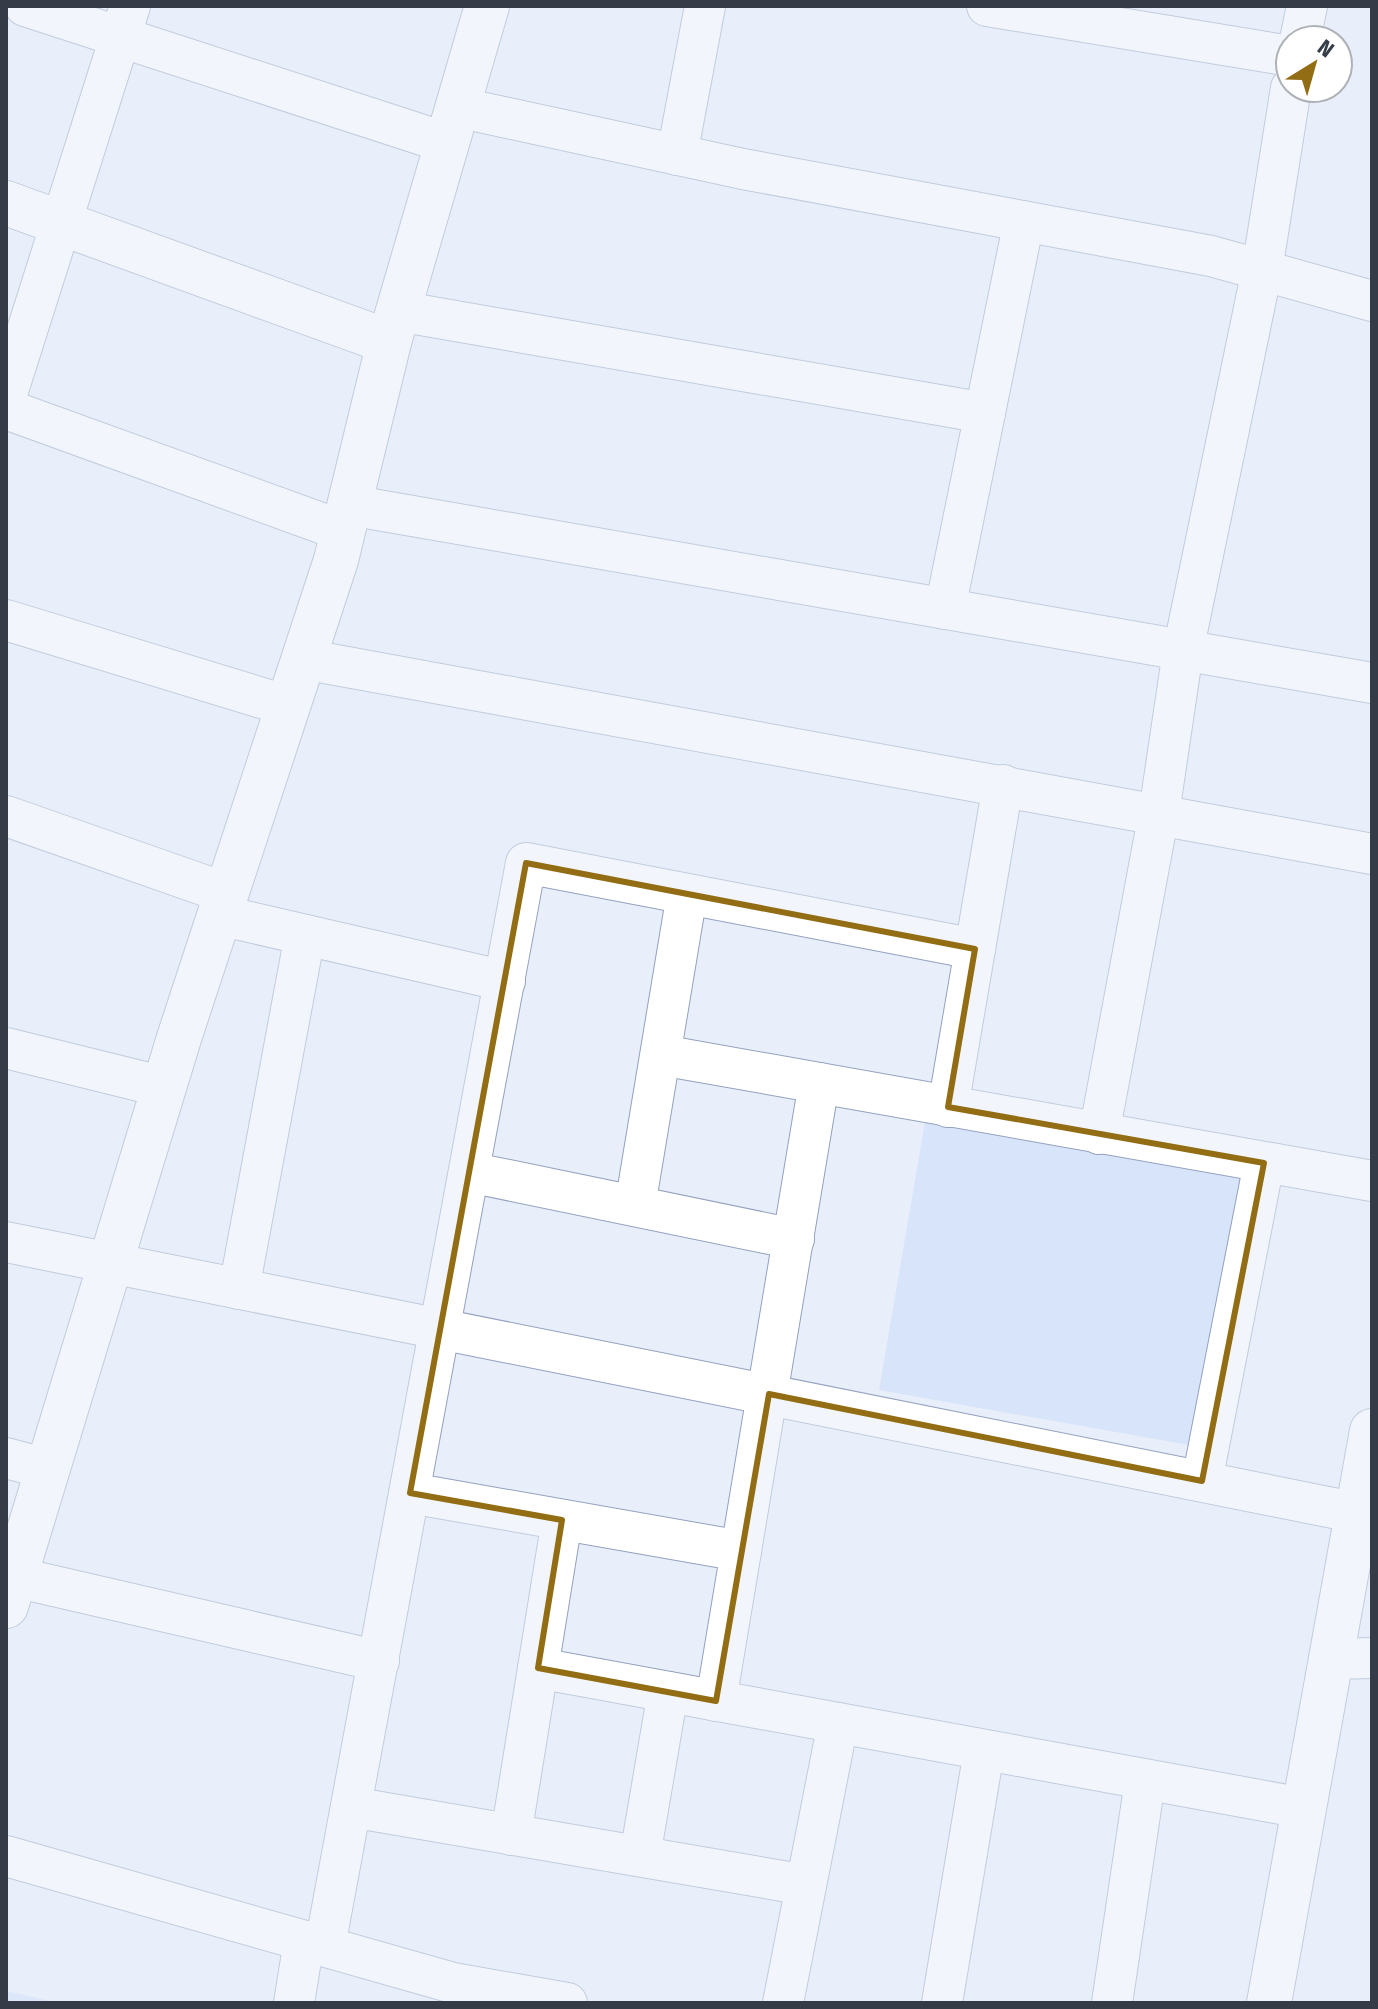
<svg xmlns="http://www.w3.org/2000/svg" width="1378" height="2009" viewBox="0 0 1378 2009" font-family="'Fira Sans Condensed',sans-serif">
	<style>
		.built { fill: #d8e4fa }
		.green { fill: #ceddfb }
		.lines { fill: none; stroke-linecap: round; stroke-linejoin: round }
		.minor-casing { stroke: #93a2be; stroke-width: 42 }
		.tertiary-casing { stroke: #93a2be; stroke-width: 46 }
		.minor { stroke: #fff; stroke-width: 40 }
		.tertiary { stroke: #fff; stroke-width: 44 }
		.marked { fill: none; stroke: #926d14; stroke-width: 6; stroke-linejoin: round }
	</style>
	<rect width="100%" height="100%" fill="#e8eefa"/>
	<polygon class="built" points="925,1122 1241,1177 1195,1446 879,1390"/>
	<polygon class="green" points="6,1991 59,2003 6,2003"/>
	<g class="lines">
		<g class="minor-casing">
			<g id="minor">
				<polyline points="25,6 447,143"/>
				<polyline points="987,6 1290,56"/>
				<polyline points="1300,40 1307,6"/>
				<polyline points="457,107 743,169 1211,256 1372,301"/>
				<polyline points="677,155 705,6"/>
				<polyline points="398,311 985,413"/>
				<polyline points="6,397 130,6"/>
				<polyline points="6,409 343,531"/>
				<polyline points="349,505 1372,683"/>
				<polyline points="945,609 1024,221"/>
				<polyline points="6,620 288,706"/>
				<polyline points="303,659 1372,854"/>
				<polyline points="6,816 226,893"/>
				<polyline points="219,915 505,981"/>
				<polyline points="6,1048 164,1087"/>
				<polyline points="661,1055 1372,1181"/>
				<polyline points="948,1107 1003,785"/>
				<polyline points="1099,1134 1159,813 1183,651 1262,270 1291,88"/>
				<polyline points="469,1172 794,1239"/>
				<polyline points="635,1206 687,894"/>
				<polyline points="6,1242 1358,1513"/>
				<polyline points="239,1289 305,935"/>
				<polyline points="6,1458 47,1469"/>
				<polyline points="1202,1481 1264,1163"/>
				<polyline points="410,1493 741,1551"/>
				<polyline points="15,1577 379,1661"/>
				<polyline points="1331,1659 1372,1658"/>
				<polyline points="538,1668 1303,1808"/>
				<polyline points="716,1701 819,1083"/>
				<polyline points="351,1807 806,1885"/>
				<polyline points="511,1835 562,1520"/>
				<polyline points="6,1856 453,1983 567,2003"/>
				<polyline points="640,1856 668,1692"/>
				<polyline points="325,1946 526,863 975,949"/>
				<polyline points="294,2003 304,1941"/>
				<polyline points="783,2003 838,1723"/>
				<polyline points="942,2003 984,1751"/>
				<polyline points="1112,2003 1145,1781"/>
			</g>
		</g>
		<g class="tertiary-casing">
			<g id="tertiary">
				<polyline points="6,203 389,342"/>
				<polyline points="6,1606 179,1038 336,560 389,342 487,6"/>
				<polyline points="1269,2003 1372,1431"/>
			</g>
		</g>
		<use href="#minor" class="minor"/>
		<use href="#tertiary" class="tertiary"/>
	</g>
	<path d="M0 0H1378V2009H0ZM526,863L975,949L948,1107L1264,1163L1202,1481L769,1394L716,1701L538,1668L562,1520L410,1493Z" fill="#e8eefa" fill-opacity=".55" fill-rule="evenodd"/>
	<path class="marked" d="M526,863L975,949L948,1107L1264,1163L1202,1481L769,1394L716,1701L538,1668L562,1520L410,1493Z"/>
	<rect width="1378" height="2009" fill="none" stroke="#353b47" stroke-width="16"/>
	<g transform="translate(1314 64) rotate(37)"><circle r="38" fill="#ffffff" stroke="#aeb1b5" stroke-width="2"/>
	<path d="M0-6L14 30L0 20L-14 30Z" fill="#926d14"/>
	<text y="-12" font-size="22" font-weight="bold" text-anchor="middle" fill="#353b47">N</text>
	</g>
</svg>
